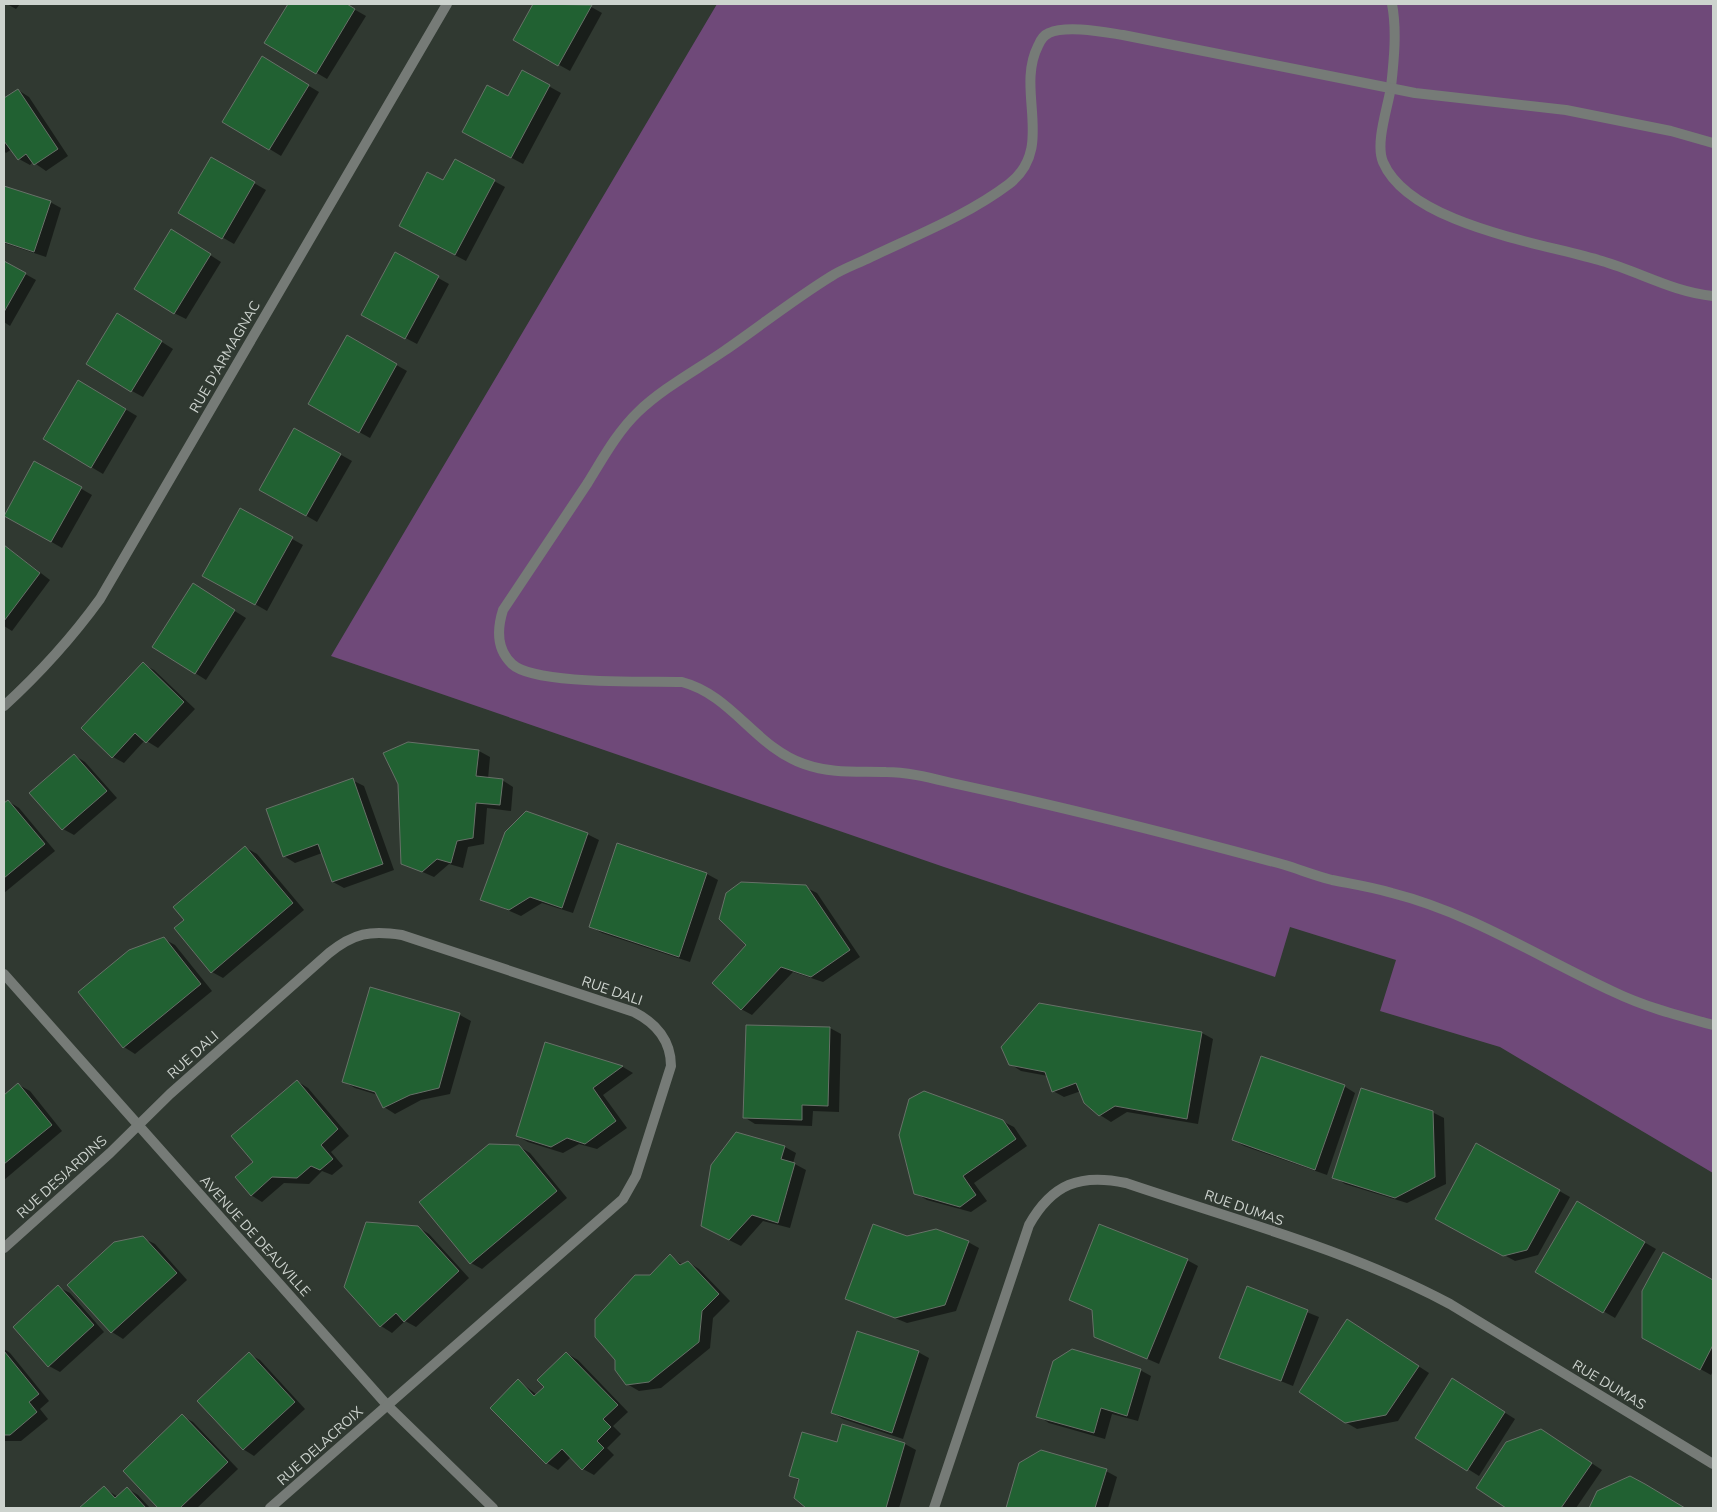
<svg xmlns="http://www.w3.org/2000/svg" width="1717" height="1512" viewBox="0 0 1717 1512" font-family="'Nunito Sans',sans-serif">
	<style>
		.green { fill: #6f4979 }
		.shadow { fill: #0007 }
		.building { fill: #216132; stroke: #677168 }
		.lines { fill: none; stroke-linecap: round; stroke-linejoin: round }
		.lane { stroke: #767b77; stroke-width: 10 }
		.street { stroke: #767b77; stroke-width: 10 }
		.labels { text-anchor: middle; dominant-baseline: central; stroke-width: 5; stroke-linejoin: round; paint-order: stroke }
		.street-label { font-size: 14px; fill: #cdd3ce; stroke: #303931 }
	</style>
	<rect width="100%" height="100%" fill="#303931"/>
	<polygon class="green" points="717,4 1713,4 1713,1173 1500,1047 1380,1011 1396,960 1290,927 1275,977 944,867 331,656"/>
	<g class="shadow">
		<polygon points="7,4 20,4 16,9"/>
		<polygon points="289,4 345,4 366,16 327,79 266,43"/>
		<polygon points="535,4 586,4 602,13 570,71 515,40"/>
		<polygon points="262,58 319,92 281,156 224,121"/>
		<polygon points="523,72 561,93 523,164 474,138 508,98"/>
		<polygon points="18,90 29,97 68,156 46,171 33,162 30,165 19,159 12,149 6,153 4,151 4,100"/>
		<polygon points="212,158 266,190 234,244 180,213"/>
		<polygon points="494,181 505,187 466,261 411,232 444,182"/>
		<polygon points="5,187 50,202 61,208 46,257 4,243"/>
		<polygon points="182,237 221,262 186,319 174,313"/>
		<polygon points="395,254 449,284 417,344 373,321"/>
		<polygon points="4,262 36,280 10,326 4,322"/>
		<polygon points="129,321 173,349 143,397 132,391"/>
		<polygon points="347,337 407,371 370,438 309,404"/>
		<polygon points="79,382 137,416 103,474 44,439"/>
		<polygon points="295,429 352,461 317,522 261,489"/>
		<polygon points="35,462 92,495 62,548 5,515"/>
		<polygon points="240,510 303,545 267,611 204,575"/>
		<polygon points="4,545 50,580 12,631 4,626"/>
		<polygon points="204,592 246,618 206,680 195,673"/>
		<polygon points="143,664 154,670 195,709 158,748 145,740 124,763 113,757"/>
		<polygon points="479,751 490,757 488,779 502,780 513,787 511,811 487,808 484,844 468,847 463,868 449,864 434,877 402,863"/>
		<polygon points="74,755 85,762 117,798 74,835 63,829 31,793"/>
		<polygon points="352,780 364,786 394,870 344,888 333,882 322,853 295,863 284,856"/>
		<polygon points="8,801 19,808 55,851 4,893 4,805"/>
		<polygon points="587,834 599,840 573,913 542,903 521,916 482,899"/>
		<polygon points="245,847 257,854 304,910 223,978 212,972 185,920"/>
		<polygon points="707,874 718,880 690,962 602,933 591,927"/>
		<polygon points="805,887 817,893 860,957 823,982 793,972 752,1015 741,1009"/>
		<polygon points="164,939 175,945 212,991 135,1054 124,1047"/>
		<polygon points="371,989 460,1015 471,1021 450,1094 421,1100 395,1114 384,1107 378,1095 355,1088 344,1082"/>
		<polygon points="1040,1004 1202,1033 1213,1039 1198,1124 1127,1112 1111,1122 1100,1115 1081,1091 1064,1097 1053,1091 1048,1076 1021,1071 1010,1064"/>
		<polygon points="747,1026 830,1028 841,1034 839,1112 813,1111 812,1126 755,1124 744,1117"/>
		<polygon points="546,1043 623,1067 633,1073 603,1095 627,1128 597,1149 579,1144 563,1153 528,1142 517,1136"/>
		<polygon points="297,1081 308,1088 349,1136 331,1152 343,1166 332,1175 322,1171 309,1184 284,1183 262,1202 251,1195"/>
		<polygon points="19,1085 30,1091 62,1131 4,1180 4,1097"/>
		<polygon points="1344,1086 1355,1093 1327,1175 1244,1146 1233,1140"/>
		<polygon points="1432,1112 1444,1118 1446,1184 1407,1203 1345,1184 1334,1177"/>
		<polygon points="1002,1121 1014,1127 1027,1146 974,1183 987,1201 971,1212 927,1200 915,1193"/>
		<polygon points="737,1133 785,1147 796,1153 793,1163 806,1170 790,1228 763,1221 741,1246 713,1232"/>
		<polygon points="1477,1145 1570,1197 1538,1255 1515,1261 1437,1218"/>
		<polygon points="518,1146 530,1153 567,1198 482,1269 471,1263"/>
		<polygon points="1577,1203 1656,1249 1615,1318 1536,1272"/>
		<polygon points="418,1227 429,1234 469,1278 416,1327 405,1321 392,1333 381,1326 345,1286"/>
		<polygon points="143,1238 155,1244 187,1280 123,1339 112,1332 69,1285"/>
		<polygon points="906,1238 968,1242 979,1248 956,1311 907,1323 846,1298"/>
		<polygon points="1664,1254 1713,1281 1713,1371 1711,1375 1643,1337"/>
		<polygon points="670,1256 683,1265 688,1262 699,1269 730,1301 713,1318 710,1348 661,1388 639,1391 627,1384 650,1276"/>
		<polygon points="1187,1260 1198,1266 1159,1364 1095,1336 1093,1311 1071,1300"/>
		<polygon points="58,1287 70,1293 104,1332 60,1372 49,1366"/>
		<polygon points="1247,1288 1319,1317 1293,1386 1221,1357"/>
		<polygon points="1358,1327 1429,1373 1398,1421 1357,1429 1345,1422"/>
		<polygon points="4,1349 10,1353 49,1401 40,1409 48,1419 21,1441 4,1441"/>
		<polygon points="918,1352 929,1358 903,1439 843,1419 832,1413"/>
		<polygon points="566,1353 578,1360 628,1412 613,1426 621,1434 607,1448 614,1455 594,1475 583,1469 571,1457 558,1470 547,1463 492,1408 519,1381 537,1395 545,1387"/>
		<polygon points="249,1354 260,1360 305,1409 254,1456 243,1449"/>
		<polygon points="1140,1370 1151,1376 1138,1421 1112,1414 1105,1439 1049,1423 1038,1416"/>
		<polygon points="1464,1387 1515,1419 1479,1476 1417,1437"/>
		<polygon points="182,1416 193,1422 238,1469 197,1508 160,1508 125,1471"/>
		<polygon points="1541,1430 1602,1470 1576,1508 1508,1508 1478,1487"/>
		<polygon points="838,1444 905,1444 916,1450 899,1508 808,1508 795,1497 800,1481 790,1476"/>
		<polygon points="1020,1464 1106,1471 1117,1477 1108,1508 1007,1508"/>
		<polygon points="1630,1477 1683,1508 1591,1508 1598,1492"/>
		<polygon points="104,1488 118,1497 127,1488 138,1495 150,1508 81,1508"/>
	</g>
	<g class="building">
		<polygon points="288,4 347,4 355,9 316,74 264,43"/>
		<polygon points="533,4 592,5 558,66 513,40"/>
		<polygon points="262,56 309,85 269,150 222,122"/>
		<polygon points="522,70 550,85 511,158 462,132 487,85 508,96"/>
		<polygon points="18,89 58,149 34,165 26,154 18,160 4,141 4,98"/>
		<polygon points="211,157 255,182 222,239 178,213"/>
		<polygon points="455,159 495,180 455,255 399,226 427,172 443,180"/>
		<polygon points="4,186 51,201 34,252 4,242"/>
		<polygon points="171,229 211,254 174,314 134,289"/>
		<polygon points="395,252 439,276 405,339 361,315"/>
		<polygon points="4,261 26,273 4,312"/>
		<polygon points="117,313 162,341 131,392 86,364"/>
		<polygon points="347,335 397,364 359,433 308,404"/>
		<polygon points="78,380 126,409 91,468 43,439"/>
		<polygon points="294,428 341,454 306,516 259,490"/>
		<polygon points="34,461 82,487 51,542 4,516"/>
		<polygon points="240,508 293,537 255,605 202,576"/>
		<polygon points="4,545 40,573 4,621"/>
		<polygon points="193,583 235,610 195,674 152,647"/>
		<polygon points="143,662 184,702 146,743 135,733 112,758 81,728"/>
		<polygon points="408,742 479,750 476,776 503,779 500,805 476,803 473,838 457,841 451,863 437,859 422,872 401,864 398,784 383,753"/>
		<polygon points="74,754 107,791 62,830 29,793"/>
		<polygon points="353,778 383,864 332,882 318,844 283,857 266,809"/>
		<polygon points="8,800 45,844 4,878 4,803"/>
		<polygon points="526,811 588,833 562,908 530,897 509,910 480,900 505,832"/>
		<polygon points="617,843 707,873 679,957 589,927"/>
		<polygon points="245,846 293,903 211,973 174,928 184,920 173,907"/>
		<polygon points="741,882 806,885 850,950 811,977 781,967 741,1010 712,983 746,945 719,919 726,893"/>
		<polygon points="164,937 201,984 123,1048 78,992 129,950"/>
		<polygon points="370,987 460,1013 439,1088 410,1095 383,1108 375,1092 342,1082"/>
		<polygon points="1039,1003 1202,1032 1187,1119 1115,1106 1099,1116 1084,1103 1076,1083 1052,1092 1045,1072 1009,1065 1001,1047"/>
		<polygon points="746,1025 830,1027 828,1106 802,1105 802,1120 743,1118"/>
		<polygon points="545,1042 623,1066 593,1088 616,1121 585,1144 567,1138 551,1147 516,1136"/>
		<polygon points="1261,1056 1345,1085 1315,1170 1232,1140"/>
		<polygon points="297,1080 338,1129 321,1145 333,1159 320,1170 311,1166 297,1178 272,1177 251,1196 235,1177 253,1162 231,1136"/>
		<polygon points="18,1083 52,1125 4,1164 4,1095"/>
		<polygon points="1361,1088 1433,1111 1435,1177 1395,1198 1332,1178"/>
		<polygon points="924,1091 1003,1120 1016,1139 963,1176 976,1195 960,1207 914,1194 899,1135 909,1099"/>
		<polygon points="736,1132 785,1146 781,1159 795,1163 778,1223 752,1215 729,1240 701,1226 711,1165"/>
		<polygon points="1476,1143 1560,1190 1527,1250 1503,1256 1435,1219"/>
		<polygon points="489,1144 519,1145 557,1191 470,1264 419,1202"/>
		<polygon points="1577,1201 1645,1242 1603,1313 1535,1272"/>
		<polygon points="366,1222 418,1226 459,1271 404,1322 396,1313 380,1327 344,1287"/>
		<polygon points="873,1224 907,1236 936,1229 969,1241 945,1305 895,1318 845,1299"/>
		<polygon points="1099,1224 1188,1259 1147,1359 1094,1337 1092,1310 1069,1300"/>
		<polygon points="143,1236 177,1273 111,1333 67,1285 114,1242"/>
		<polygon points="1663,1252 1713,1280 1713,1345 1700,1370 1642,1338 1642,1291"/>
		<polygon points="670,1254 680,1265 688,1261 719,1294 702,1311 699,1342 649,1382 626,1385 615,1370 615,1360 595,1337 595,1319 635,1275 650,1275"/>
		<polygon points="58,1285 94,1325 48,1367 13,1327"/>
		<polygon points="1247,1286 1308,1310 1281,1381 1219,1358"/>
		<polygon points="1347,1319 1419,1366 1386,1415 1345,1423 1299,1392"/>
		<polygon points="857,1331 919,1351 892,1433 831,1413"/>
		<polygon points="1072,1349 1141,1369 1127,1416 1101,1408 1094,1433 1036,1417 1053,1361"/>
		<polygon points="4,1351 39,1394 29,1402 37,1412 10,1435 4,1435"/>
		<polygon points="249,1352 295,1402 243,1450 197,1401"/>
		<polygon points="566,1352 618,1405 603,1419 611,1427 597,1441 604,1448 582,1470 562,1449 546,1464 490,1408 518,1379 534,1396 544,1387 537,1380"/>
		<polygon points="1452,1378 1505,1412 1467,1471 1415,1438"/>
		<polygon points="182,1414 228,1462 180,1508 158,1508 123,1471"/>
		<polygon points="842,1424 905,1443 886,1508 806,1508 794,1498 799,1479 789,1476 802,1432 837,1442"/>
		<polygon points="1541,1429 1592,1463 1561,1508 1506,1508 1476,1488 1506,1442"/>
		<polygon points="1041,1450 1107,1469 1095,1508 1006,1508 1019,1463"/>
		<polygon points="1630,1476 1645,1484 1685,1508 1589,1508 1597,1491"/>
		<polygon points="104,1486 115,1498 127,1487 146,1508 79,1508"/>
	</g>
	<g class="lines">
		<g class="lane">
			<path d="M1392,4C1397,30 1394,60 1391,87C1388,107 1375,143 1383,162C1410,225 1543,243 1602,261C1640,272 1673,292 1713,296"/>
			<path d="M1713,143L1671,131L1566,110L1415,93L1123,35C1103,32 1067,25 1049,33C1044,35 1040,41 1038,46C1015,91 1056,148 1009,184C968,215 917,235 871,257C857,264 842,269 830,277C793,300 759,327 724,351C695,371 663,388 638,412C617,432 602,460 587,484C559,526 531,568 503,610C497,629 496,649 512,664C534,685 647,681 682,682C732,695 755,747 804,764C832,774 858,771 886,772C908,772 931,778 952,783C1063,807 1175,835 1285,865C1301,870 1316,876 1332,880C1352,884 1372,887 1392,893C1471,913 1540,958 1614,992C1645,1007 1680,1016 1713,1025"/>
		</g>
		<g class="street">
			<path d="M4,706C40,673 71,639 100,599L447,4"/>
			<polyline points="4,974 387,1405 493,1508"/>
			<path d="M4,1248L110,1153L170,1094L329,953C354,933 370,930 402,935L634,1012C656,1023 671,1041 671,1066L636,1176L623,1199L270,1508"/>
			<path d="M934,1508L1029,1225C1052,1184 1080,1173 1126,1183C1235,1220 1349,1250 1450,1304L1713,1464"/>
		</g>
	</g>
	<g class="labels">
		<g class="street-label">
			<text transform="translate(225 357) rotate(-60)">RUE D'ARMAGNAC</text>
			<text transform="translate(612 991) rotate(19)">RUE DALI</text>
			<text transform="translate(193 1055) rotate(-42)">RUE DALI</text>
			<text transform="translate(62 1177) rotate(-42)">RUE DESJARDINS</text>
			<text transform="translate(1244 1208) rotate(19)">RUE DUMAS</text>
			<text transform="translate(255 1236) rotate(48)">AVENUE DE DEAUVILLE</text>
			<text transform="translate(1609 1385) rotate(31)">RUE DUMAS</text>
			<text transform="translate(320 1446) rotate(-42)">RUE DELACROIX</text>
		</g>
	</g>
	<rect width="1717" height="1512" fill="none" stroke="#cdd3ce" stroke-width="10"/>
</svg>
